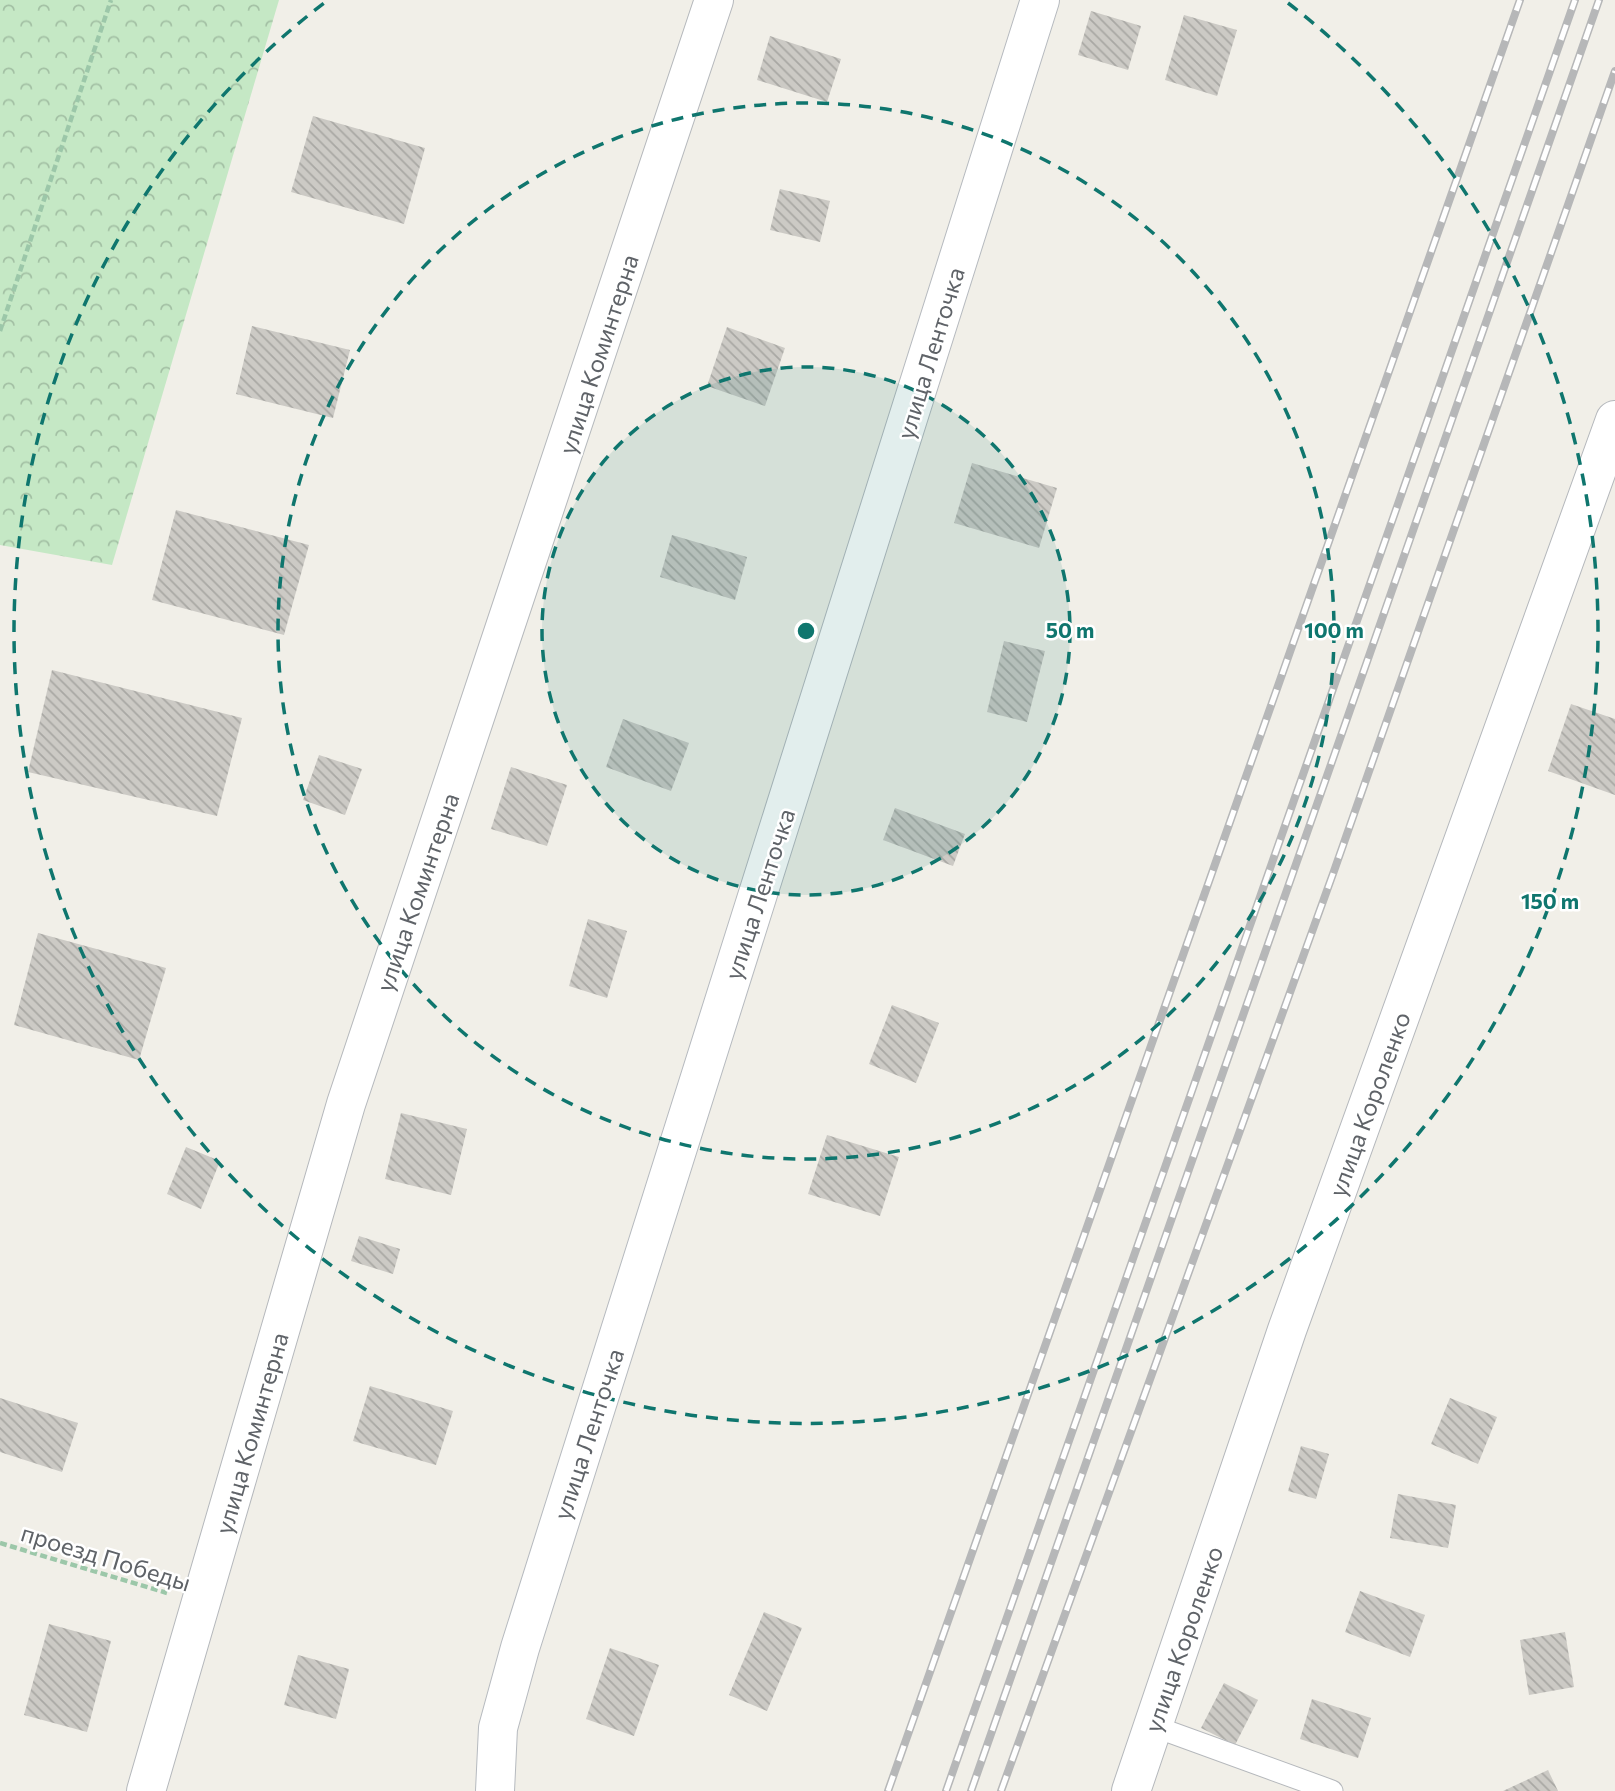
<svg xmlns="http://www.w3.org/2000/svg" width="1615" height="1791" viewBox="0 0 1615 1791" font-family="Commissioner,sans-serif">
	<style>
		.forest { fill: url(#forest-crowns) }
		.building { fill: url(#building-back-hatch) }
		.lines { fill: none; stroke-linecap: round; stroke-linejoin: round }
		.service-casing { stroke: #b5b8bc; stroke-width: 23 }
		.minor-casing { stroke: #b5b8bc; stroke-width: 40 }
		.secondary-casing { stroke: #b6babf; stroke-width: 40 }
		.path { stroke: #9cc7a9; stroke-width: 4.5; stroke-dasharray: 7 3.5; stroke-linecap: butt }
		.service { stroke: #fff; stroke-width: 21 }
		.minor { stroke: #fff; stroke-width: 38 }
		.secondary { stroke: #fff; stroke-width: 38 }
		.rail-casing { stroke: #b6b7b8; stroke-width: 8 }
		.rail { stroke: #fff; stroke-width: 5; stroke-dasharray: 16; stroke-linecap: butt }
		.ring { fill: none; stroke: #0f766e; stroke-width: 3.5; stroke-dasharray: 12 9 }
		.labels { text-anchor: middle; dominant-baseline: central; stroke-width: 5; stroke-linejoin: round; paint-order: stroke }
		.street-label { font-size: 24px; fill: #5f6368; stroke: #fff }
		.centre { fill: #0f766e; stroke: #fff; stroke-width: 3.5 }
		.ring-label { font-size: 21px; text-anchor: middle; font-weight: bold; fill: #0f766e; stroke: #fff; stroke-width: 5; stroke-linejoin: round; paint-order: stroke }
	</style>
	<defs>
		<pattern id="forest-crowns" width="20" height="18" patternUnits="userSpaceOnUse" patternTransform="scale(1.75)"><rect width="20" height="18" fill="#c5e8c5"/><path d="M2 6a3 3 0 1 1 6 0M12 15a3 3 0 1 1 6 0" fill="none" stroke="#a3c0a4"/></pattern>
		<pattern id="building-back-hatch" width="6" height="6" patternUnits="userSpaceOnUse" patternTransform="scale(1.75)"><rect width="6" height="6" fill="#cccac5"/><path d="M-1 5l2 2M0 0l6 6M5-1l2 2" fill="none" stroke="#a9a8a4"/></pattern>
	</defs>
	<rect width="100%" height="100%" fill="#f1efe8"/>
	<polygon class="forest" points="0,0 279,0 112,565 0,545"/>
	<g class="building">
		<polygon points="1091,11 1141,26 1128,70 1078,55"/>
		<polygon points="1184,15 1237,30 1217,96 1165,80"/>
		<polygon points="770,36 841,59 827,102 757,80"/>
		<polygon points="313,116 425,148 404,224 291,192"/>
		<polygon points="780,189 830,201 820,242 770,230"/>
		<polygon points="252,326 350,350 333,418 236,394"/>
		<polygon points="727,327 785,348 765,406 707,386"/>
		<polygon points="972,463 1057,488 1039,548 954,523"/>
		<polygon points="176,510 309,545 284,635 152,600"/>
		<polygon points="672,535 747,557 735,600 660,577"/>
		<polygon points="1004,641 1045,651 1027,722 987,712"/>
		<polygon points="52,670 242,718 217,816 28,772"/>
		<polygon points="1571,704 1615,719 1615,795 1548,771"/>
		<polygon points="623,719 689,743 671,791 606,767"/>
		<polygon points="319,755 362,769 345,815 303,800"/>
		<polygon points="511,767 567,785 547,846 491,829"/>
		<polygon points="895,808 965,834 953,866 883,840"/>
		<polygon points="588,919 627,931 607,998 569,986"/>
		<polygon points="38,933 166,968 139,1060 14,1025"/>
		<polygon points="892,1005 939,1023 916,1083 869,1064"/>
		<polygon points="401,1113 467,1129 451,1195 385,1179"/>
		<polygon points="827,1135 899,1157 880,1216 808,1194"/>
		<polygon points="186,1147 220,1161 201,1209 167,1194"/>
		<polygon points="359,1236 400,1249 393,1274 351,1261"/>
		<polygon points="370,1386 453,1411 436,1465 353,1441"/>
		<polygon points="0,1398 78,1423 62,1472 0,1452"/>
		<polygon points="1450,1398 1497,1417 1478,1464 1431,1444"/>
		<polygon points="1301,1446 1329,1454 1316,1499 1288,1491"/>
		<polygon points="1398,1494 1456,1505 1448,1548 1390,1538"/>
		<polygon points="1360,1591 1425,1615 1410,1657 1345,1632"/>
		<polygon points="764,1612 802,1628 767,1711 729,1695"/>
		<polygon points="49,1624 111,1641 87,1732 24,1715"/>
		<polygon points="1565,1632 1574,1687 1529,1695 1520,1640"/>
		<polygon points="610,1648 659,1665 634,1736 586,1719"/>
		<polygon points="298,1655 349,1669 336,1719 284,1705"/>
		<polygon points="1224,1683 1258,1700 1235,1745 1201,1728"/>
		<polygon points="1312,1699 1371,1718 1358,1758 1300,1739"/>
		<polygon points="1548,1770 1558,1791 1503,1791"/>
	</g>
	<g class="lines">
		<g class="service-casing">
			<polyline id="service" points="1153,1726 1332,1791"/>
		</g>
		<g class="minor-casing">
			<g id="minor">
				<polyline points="146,1791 346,1104 714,0"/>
				<polyline points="1131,1791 1287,1330 1615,420"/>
			</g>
		</g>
		<g class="secondary-casing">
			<polyline id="secondary" points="495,1791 498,1728 520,1648 1040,0"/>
		</g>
		<g class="path">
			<polyline points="0,331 111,0"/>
			<polyline points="0,1543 167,1593"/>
		</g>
		<use href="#service" class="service"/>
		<use href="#minor" class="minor"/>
		<use href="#secondary" class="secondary"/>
		<g class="rail-casing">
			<g id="rail">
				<polyline points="888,1791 1520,0"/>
				<polyline points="946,1791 1575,0"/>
				<polyline points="971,1791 1599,0"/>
				<polyline points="1001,1791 1334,871 1615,71"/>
			</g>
		</g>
		<use href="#rail" class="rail"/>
	</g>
	<circle cx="806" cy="631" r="264" fill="#0f766e" fill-opacity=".12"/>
	<g class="ring">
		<circle cx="806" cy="631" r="264"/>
		<circle cx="806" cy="631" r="528"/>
		<path d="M1288 3A792 792 0 1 1 324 3"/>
	</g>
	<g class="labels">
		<g class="street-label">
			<text transform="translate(930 353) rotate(-73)">улица Ленточка</text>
			<text transform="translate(598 354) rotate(-72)">улица Коминтерна</text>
			<text transform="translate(417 892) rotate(-71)">улица Коминтерна</text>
			<text transform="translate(759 894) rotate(-72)">улица Ленточка</text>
			<text transform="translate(1369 1104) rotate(-70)">улица Короленко</text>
			<text transform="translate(251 1433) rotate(-74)">улица Коминтерна</text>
			<text transform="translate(588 1434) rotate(-72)">улица Ленточка</text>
			<text transform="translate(106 1557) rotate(17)">проезд Победы</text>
			<text transform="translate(1183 1639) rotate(-71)">улица Короленко</text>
		</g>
	</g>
	<circle cx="806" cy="631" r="10" class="centre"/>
	<g class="ring-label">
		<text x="1070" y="638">50 m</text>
		<text x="1334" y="638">100 m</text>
		<text x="1550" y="909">150 m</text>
	</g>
</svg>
